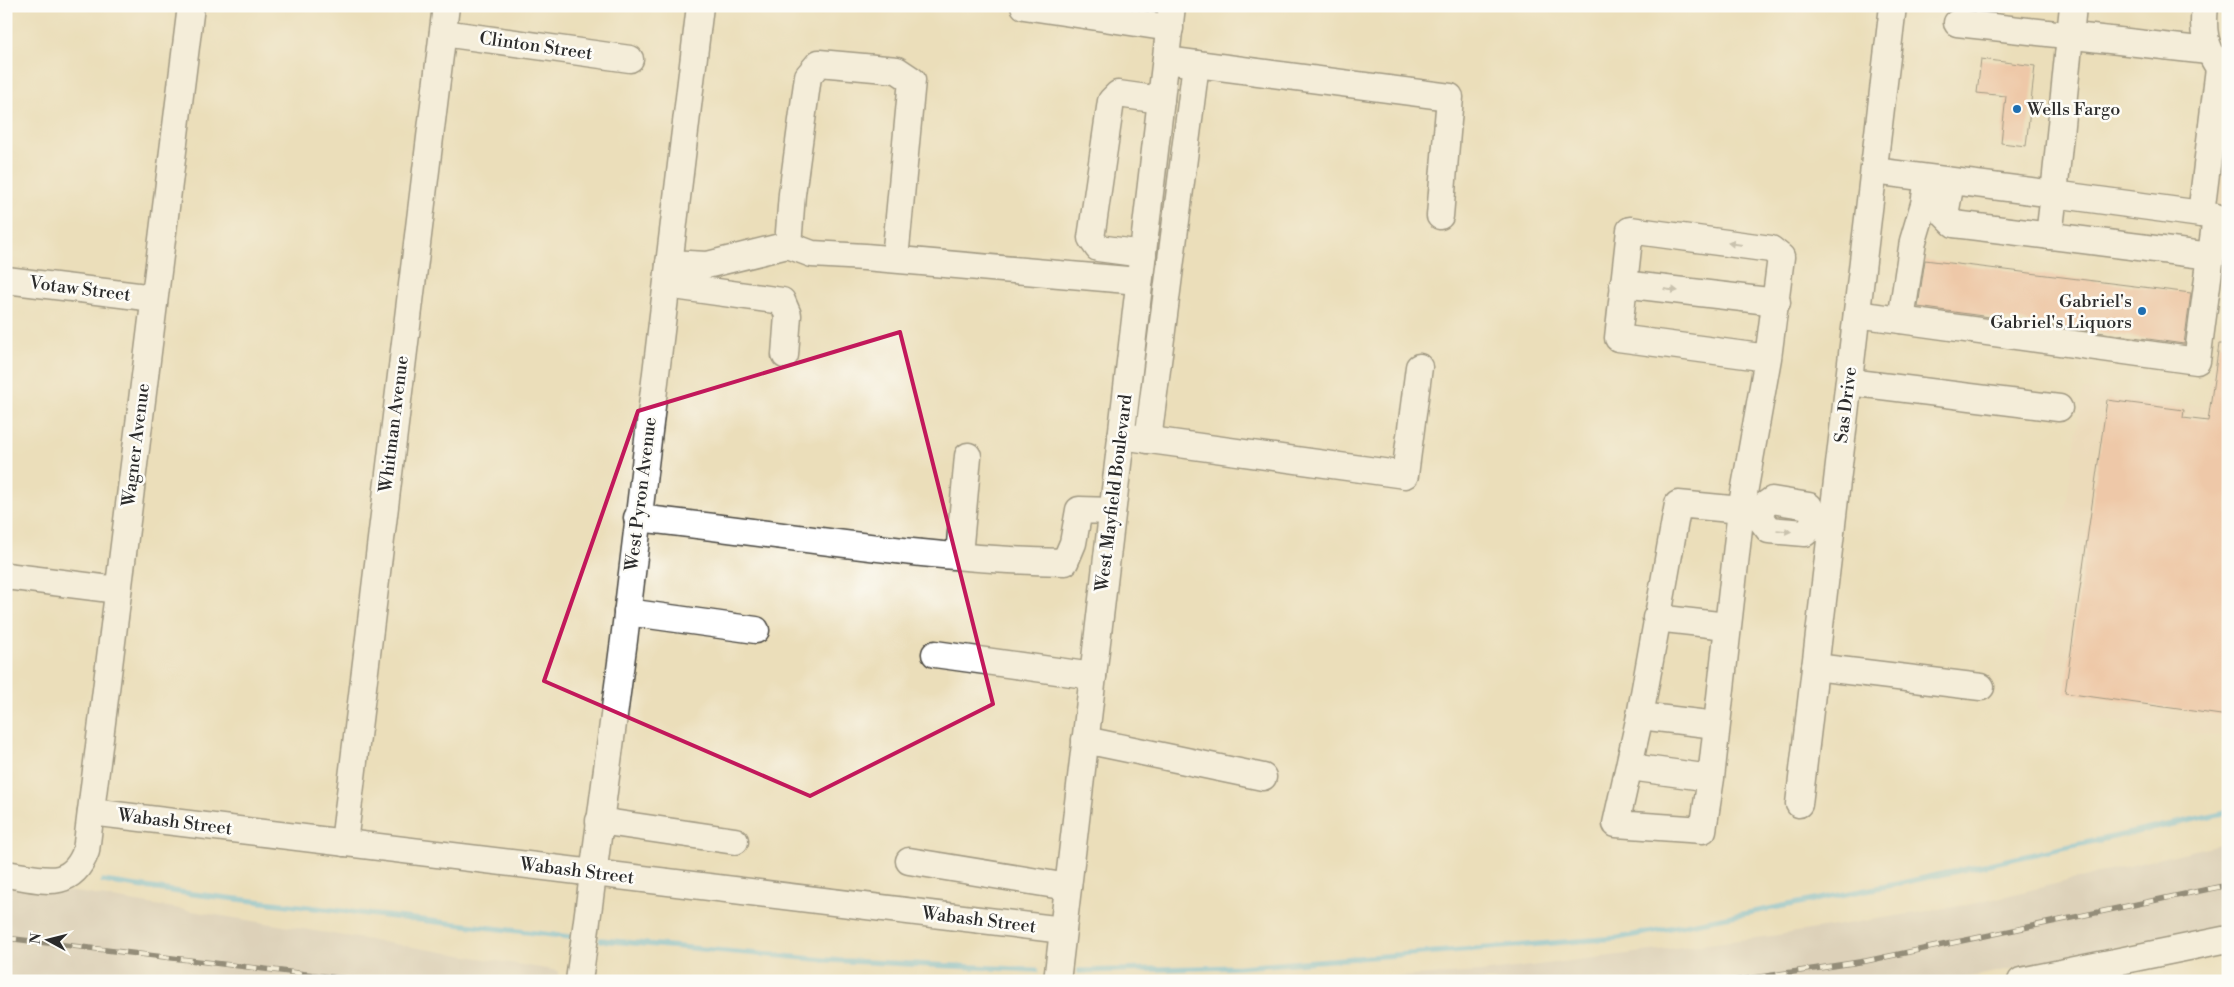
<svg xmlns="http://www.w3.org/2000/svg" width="2234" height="987" viewBox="0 0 2234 987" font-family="'Libre Bodoni',serif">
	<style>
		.built { fill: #eed7bb }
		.industrial { fill: #ccc2b9 }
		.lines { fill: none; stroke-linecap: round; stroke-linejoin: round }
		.stream { stroke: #61badf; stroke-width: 5.5 }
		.building { fill: #f2ad92 }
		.minor-casing { stroke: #484640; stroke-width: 29 }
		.minor { stroke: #fff; stroke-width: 26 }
		.rail-casing { stroke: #2b2b2b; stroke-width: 5.5 }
		.rail { stroke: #fdfcf7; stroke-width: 4; stroke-dasharray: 11; stroke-linecap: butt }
		.oneway { fill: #a0a0a0 }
		.marked { fill: none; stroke: #c2185b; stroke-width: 4; stroke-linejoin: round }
		.poi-dot { fill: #1f6fb2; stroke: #fdfcf7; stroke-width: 2 }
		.labels { text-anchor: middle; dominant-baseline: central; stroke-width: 5; stroke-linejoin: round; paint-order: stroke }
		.street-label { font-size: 18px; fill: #2b2b2b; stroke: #fdfcf7 }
		.poi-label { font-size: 18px; fill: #2b2b2b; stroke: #fdfcf7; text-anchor: start }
	</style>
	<rect width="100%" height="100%" fill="#fdfcf7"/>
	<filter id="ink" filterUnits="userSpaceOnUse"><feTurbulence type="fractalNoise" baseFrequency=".02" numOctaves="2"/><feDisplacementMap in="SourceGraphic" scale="10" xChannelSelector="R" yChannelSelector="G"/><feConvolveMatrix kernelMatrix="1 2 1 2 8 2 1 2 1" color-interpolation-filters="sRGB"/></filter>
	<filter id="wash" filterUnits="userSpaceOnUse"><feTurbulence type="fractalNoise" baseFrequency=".0096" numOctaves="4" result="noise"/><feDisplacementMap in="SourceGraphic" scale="20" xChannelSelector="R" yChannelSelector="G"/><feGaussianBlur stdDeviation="1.12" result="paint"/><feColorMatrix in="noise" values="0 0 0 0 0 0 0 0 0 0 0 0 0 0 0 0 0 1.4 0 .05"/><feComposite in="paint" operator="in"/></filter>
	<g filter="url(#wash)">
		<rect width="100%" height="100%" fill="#ebdeba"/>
		<g class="built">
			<polygon points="2228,121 2228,207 2215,205"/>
			<polygon points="2228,264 2228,738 2036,710 2083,389 2207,407"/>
		</g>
		<g class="industrial">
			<polygon points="2228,842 2228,925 1951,981 1330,981 1481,972 1771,936 1977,903"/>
			<polygon points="6,885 83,893 559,971 558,981 6,979"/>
		</g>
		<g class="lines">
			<g class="stream">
				<polyline points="103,881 193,894 570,937"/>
				<polyline points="601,940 826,960 1036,970"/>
				<polyline points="1079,971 1239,967 1618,938 1897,884 2228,812"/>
			</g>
		</g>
		<g id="blocks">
			<g class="building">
				<polygon points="1981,59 2035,66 2026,146 2001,143 2006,96 1977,93"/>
				<polygon points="1925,260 2191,293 2184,344 1918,307"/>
				<polygon points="2219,344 2228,344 2228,716 2065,693 2107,400 2184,410 2183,418 2208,421"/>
			</g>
		</g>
	</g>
	<g filter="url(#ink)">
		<use href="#blocks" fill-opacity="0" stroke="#484640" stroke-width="1"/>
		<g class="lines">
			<g class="minor-casing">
				<g id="minor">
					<polyline points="1024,6 1170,28"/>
					<polyline points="1957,23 2208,51"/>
					<polyline points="443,33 630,59"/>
					<polyline points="1166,60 1450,97 1440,216"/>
					<polyline points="1874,171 2054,194 2073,6"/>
					<polyline points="1951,182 1945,215 1954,224 2211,256"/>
					<polyline points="2049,236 2054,194 2201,214"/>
					<polyline points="1143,254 1098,248 1091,238 1111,101 1118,94 1161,100"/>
					<polyline points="895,259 912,80 897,70 819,63 808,76 792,194 788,245 812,254 865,257 1139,281"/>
					<polyline points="669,263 707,265 788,245"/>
					<polyline points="6,280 154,298"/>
					<polyline points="1623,284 1777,302"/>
					<polyline points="667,285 782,301 788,315 785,355"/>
					<path d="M1857,314L2197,361L2216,217L2201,214L2219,68C2205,46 2202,32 2205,6"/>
					<polyline points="1901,320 1913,241 1924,204 1928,179"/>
					<polyline points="1768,358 1618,338 1630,230 1771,249 1781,257 1768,358 1741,510 1755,512 1769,530 1805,533 1816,521"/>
					<polyline points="1849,382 2059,408"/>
					<polyline points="1121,436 1405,475 1419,367"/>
					<polyline points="1148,440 1196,64"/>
					<polyline points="1755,512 1772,500 1809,506 1816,521"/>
					<path d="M637,518C779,533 922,560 1065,562L1073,543L1079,510L1112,511"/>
					<polyline points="959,555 968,456"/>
					<polyline points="6,576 118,590"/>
					<polyline points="627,612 756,630"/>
					<polyline points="1656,618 1727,626"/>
					<polyline points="935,654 1093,676"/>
					<polyline points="1815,667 1981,687"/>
					<polyline points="1640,716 1716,725"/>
					<polyline points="1085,740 1263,777"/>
					<polyline points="1630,767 1711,778 1703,830 1616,824 1640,716 1678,504 1741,510 1711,778"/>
					<polyline points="1799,804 1893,6"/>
					<polyline points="91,812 1063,930"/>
					<polyline points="599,821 735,841"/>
					<polyline points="344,843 446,6"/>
					<polyline points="909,861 1068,887"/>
					<path d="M6,874C41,879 71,892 86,851L191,6"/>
					<polyline points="579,981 624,640 700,6"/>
					<polyline points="1057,981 1172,6"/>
					<polyline points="2021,981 2228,939"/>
				</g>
			</g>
			<use href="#minor" class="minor"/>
			<g class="rail-casing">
				<g id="rail">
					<polyline points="6,938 364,981"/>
					<polyline points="1733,981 1866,961 2228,885"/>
				</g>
			</g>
			<use href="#rail" class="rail"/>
		</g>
		<defs><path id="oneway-solid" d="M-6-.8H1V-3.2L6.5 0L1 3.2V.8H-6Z" transform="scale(1.25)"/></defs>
		<g class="oneway">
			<use href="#oneway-solid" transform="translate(1735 244) rotate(-172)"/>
			<use href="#oneway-solid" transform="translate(1671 290) rotate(7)"/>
			<use href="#oneway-solid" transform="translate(1784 531) rotate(5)"/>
		</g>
	</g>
	<path d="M0 0H2234V987H0ZM900,332L993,704L810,796L544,681L638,411Z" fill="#ebdeba" fill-opacity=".55" fill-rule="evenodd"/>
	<path class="marked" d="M900,332L993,704L810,796L544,681L638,411Z"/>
	<g class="poi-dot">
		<circle cx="2017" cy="109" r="5"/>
		<circle cx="2142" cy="311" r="5"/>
	</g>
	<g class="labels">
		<g class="street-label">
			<text transform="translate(536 46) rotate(8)">Clinton Street</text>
			<text transform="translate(80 289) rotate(7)">Votaw Street</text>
			<text transform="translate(1846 405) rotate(-83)">Sas Drive</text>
			<text transform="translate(394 424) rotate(-83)">Whitman Avenue</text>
			<text transform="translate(136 445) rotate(-83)">Wagner Avenue</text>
			<text transform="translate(1114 493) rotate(-83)">West Mayfield Boulevard</text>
			<text transform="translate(641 494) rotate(-83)">West Pyron Avenue</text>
			<text transform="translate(175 822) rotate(7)">Wabash Street</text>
			<text transform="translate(577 871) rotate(7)">Wabash Street</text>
			<text transform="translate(979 920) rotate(7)">Wabash Street</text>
		</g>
		<g class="poi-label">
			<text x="2027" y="109">Wells Fargo</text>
			<text x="2132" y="301" text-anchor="end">Gabriel's<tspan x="2132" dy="21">Gabriel's Liquors</tspan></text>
		</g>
	</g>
	<rect width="2234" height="987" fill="none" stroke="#fdfcf7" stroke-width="25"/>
	<g transform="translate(48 940) rotate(277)" stroke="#fdfcf7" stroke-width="4" paint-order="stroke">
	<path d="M0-4L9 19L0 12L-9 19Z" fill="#2b2b2b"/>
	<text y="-8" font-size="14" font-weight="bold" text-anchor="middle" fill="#2b2b2b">N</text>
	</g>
</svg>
